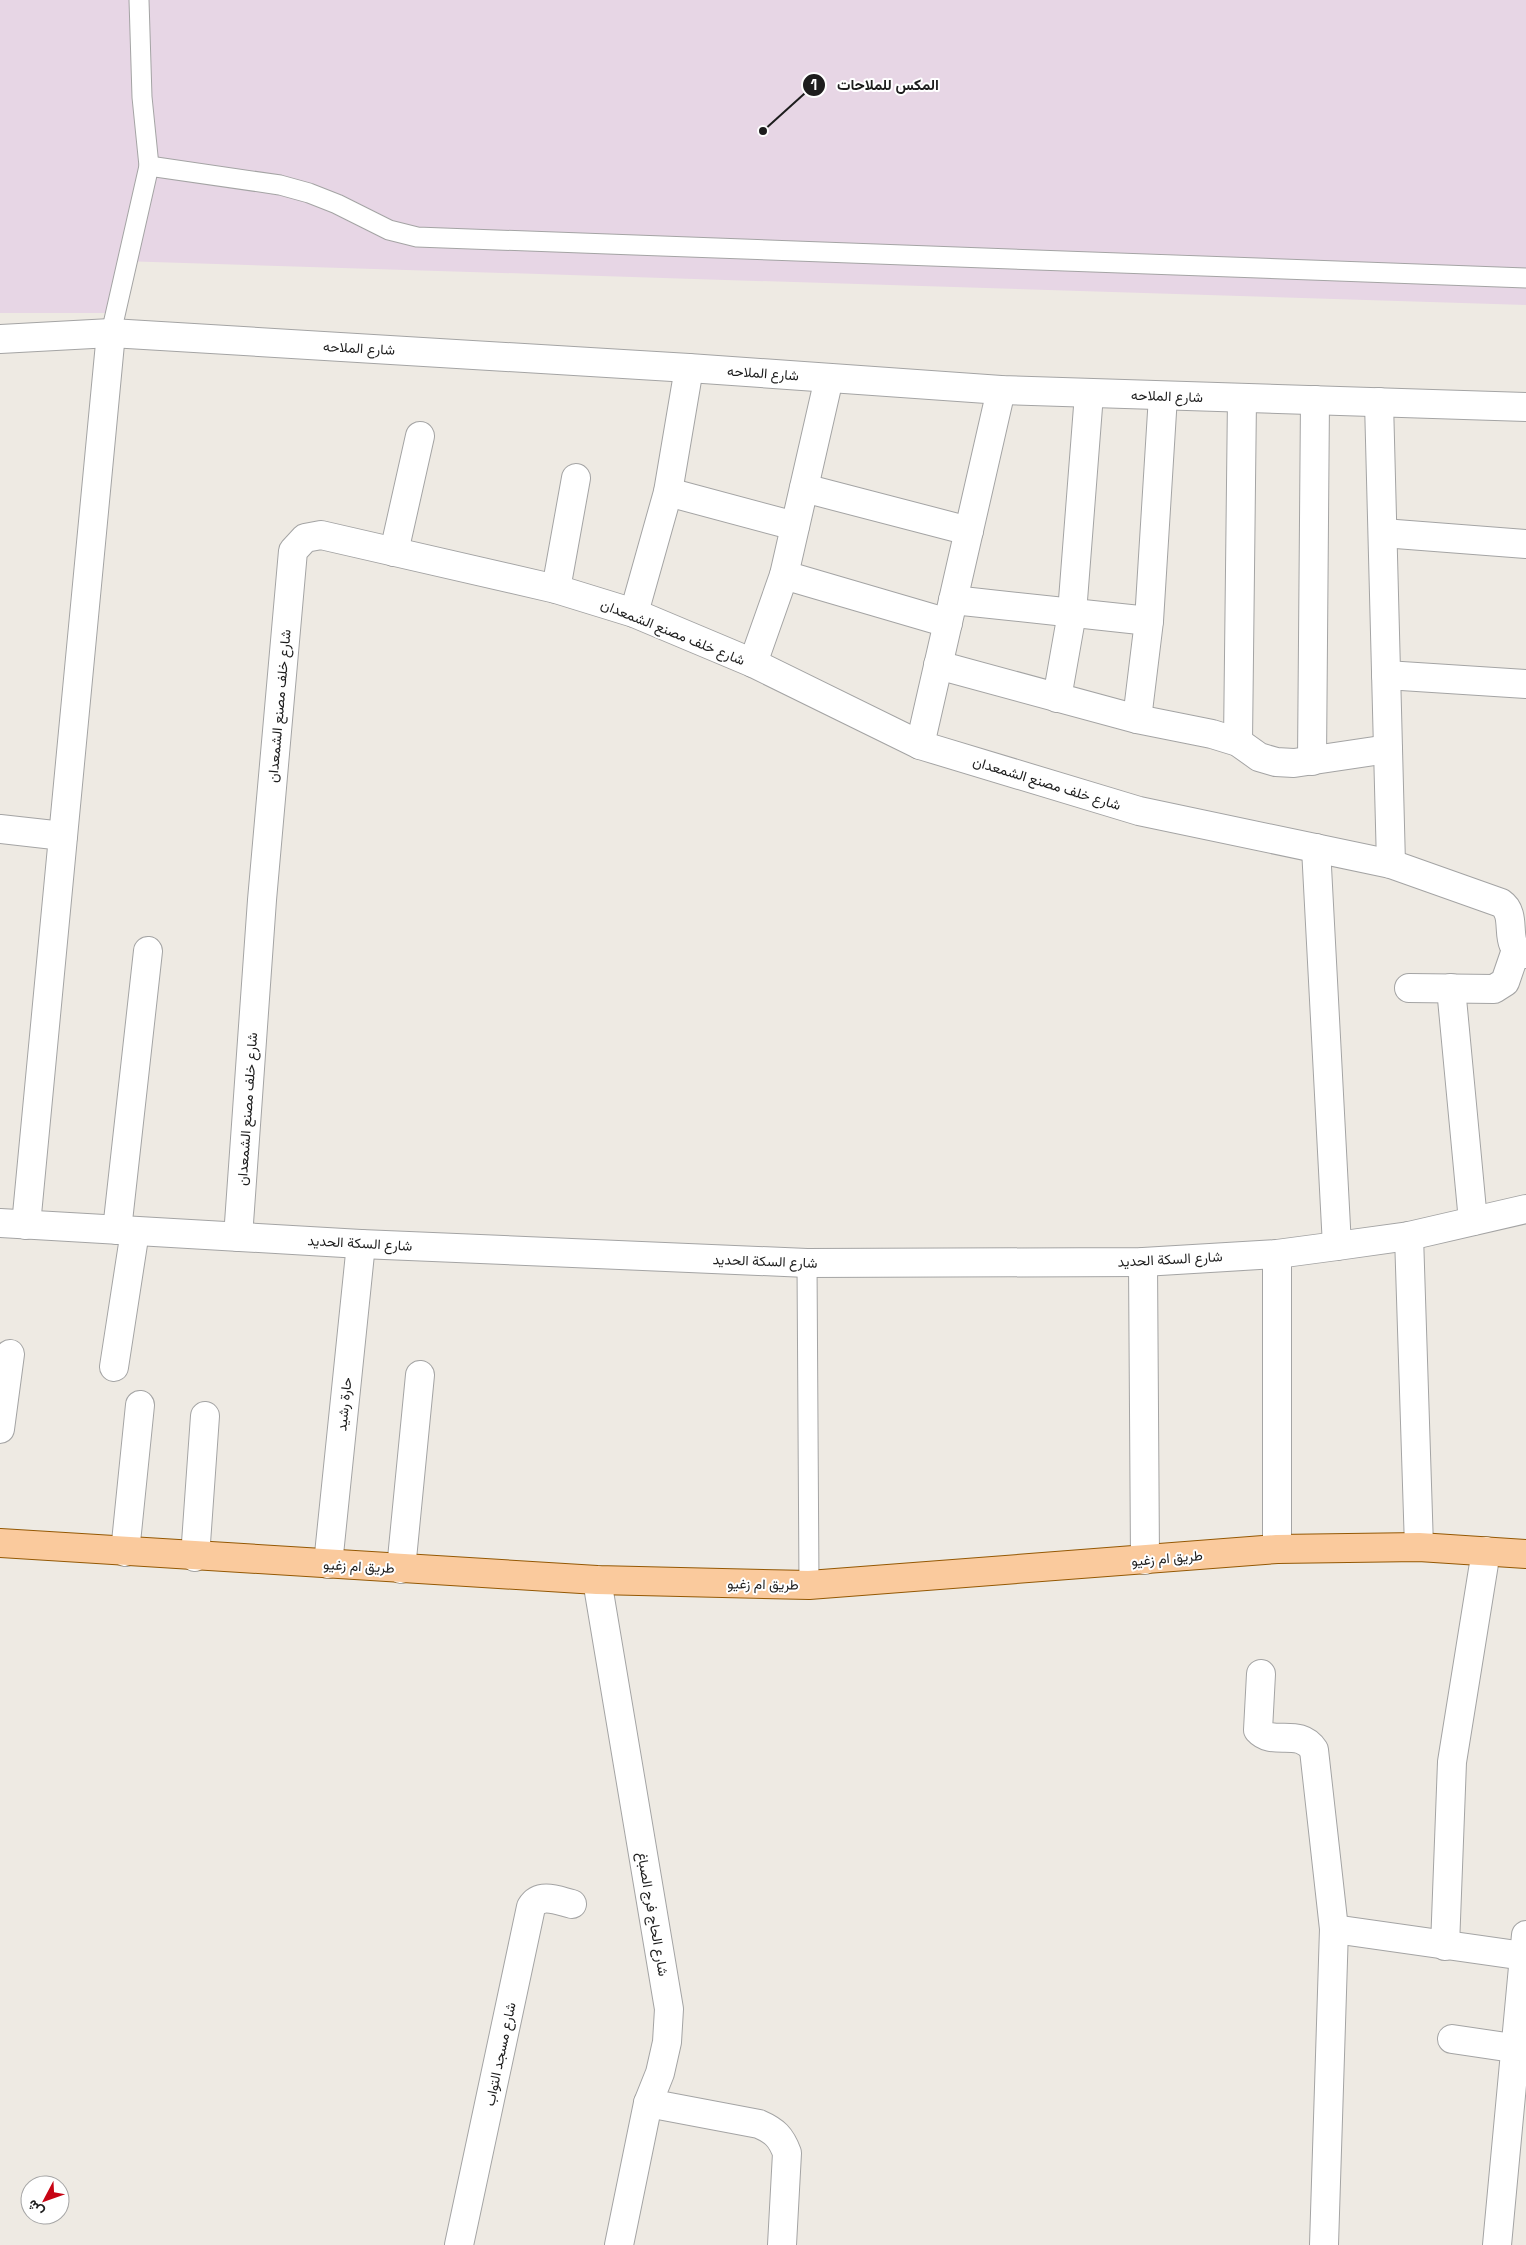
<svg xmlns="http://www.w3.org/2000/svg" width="1526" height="2245" viewBox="0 0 1526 2245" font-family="'Space Grotesk',Vazirmatn,sans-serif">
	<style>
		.industrial { fill: #e7d6e5 }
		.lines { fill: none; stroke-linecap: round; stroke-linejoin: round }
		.service-casing { stroke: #a4a4a4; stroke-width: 21 }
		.minor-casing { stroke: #a4a4a4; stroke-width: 30 }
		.primary-casing { stroke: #945803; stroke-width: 30 }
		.service { stroke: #fff; stroke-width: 19 }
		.minor { stroke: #fff; stroke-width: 28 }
		.primary { stroke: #faca9d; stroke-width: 28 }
		.labels { text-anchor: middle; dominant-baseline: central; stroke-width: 4; stroke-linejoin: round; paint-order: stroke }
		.street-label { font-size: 14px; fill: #1d1d1d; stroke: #fff }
		.leader { fill: none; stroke: #1d1d1d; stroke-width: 2 }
		.callout-dot { fill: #1d1d1d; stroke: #fff; stroke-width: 2 }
		.mark-label { font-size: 15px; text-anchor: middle; font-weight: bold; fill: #fff }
		.callout-label { font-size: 15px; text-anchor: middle; font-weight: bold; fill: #1d1d1d; stroke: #fff; stroke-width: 4; stroke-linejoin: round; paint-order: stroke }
	</style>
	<rect width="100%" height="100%" fill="#eeeae3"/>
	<polygon class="industrial" points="0,0 1526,0 1526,305 121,261 114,313 0,313"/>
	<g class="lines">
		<g class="service-casing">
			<g id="service">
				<polyline points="149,166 280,185 309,193 337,204 389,230 417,237 1526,278"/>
				<polyline points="111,333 149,166 142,97 139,0"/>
				<polyline points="807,1263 809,1585"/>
			</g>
		</g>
		<g class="minor-casing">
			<g id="minor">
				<polyline points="0,339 111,333 689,368 1001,390 1526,407"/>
				<polyline points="1379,402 1391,864"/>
				<polyline points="804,488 969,531"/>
				<polyline points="668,492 795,526"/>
				<polyline points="1383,533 1526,544"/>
				<polyline points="394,552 420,436"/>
				<polyline points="784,575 948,623"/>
				<polyline points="556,589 576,478"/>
				<polyline points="953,600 1149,621"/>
				<polyline points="634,613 668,492 689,368"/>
				<polyline points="753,663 784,575 829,378"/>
				<polyline points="938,665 1137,719 1212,734 1238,742 1259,757 1276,762 1294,763 1388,749"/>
				<polyline points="1386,675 1526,684"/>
				<polyline points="1057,698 1072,613 1089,394"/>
				<polyline points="1137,719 1149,621 1163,396"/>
				<polyline points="1238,742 1242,398"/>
				<polyline points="920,745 1001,390"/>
				<polyline points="1312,761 1315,400"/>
				<polyline points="0,829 63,836"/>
				<polyline points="1316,848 1337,1246"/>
				<polyline points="1409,988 1494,989 1505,982 1516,950"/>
				<polyline points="1451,988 1473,1221"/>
				<polyline points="0,1223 361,1244 807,1263 1143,1262 1277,1254 1337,1246 1409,1236 1526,1209"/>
				<polyline points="26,1225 111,333"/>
				<polyline points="117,1230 148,951"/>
				<polyline points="1409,1236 1419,1547"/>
				<path d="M238,1237L262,900L293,551L305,538L321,535L556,589L634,613L753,663L920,745L1139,811L1391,864L1501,903C1520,916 1500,948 1526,954"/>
				<polyline points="1277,1254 1277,1549"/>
				<polyline points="1143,1262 1145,1560"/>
				<polyline points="114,1367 135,1231"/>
				<polyline points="0,1429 10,1354"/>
				<polyline points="125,1552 140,1405"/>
				<polyline points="195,1557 205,1416"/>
				<polyline points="328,1564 361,1244"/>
				<polyline points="401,1569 420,1375"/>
				<polyline points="597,1580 669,2009 667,2042 660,2073 648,2103 619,2245"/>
				<path d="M1261,1674L1258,1730C1273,1747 1299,1727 1314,1750L1334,1929L1324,2245"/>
				<polyline points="1334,1929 1524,1956"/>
				<polyline points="1445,1946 1452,1762 1486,1551"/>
				<polyline points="1452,2039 1526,2050"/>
				<path d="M648,2103L759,2124C775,2131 781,2137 787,2153L782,2245"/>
				<path d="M459,2245L531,1907C540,1892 559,1901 572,1904"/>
				<polyline points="1497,2245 1526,1935"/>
			</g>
		</g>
		<g class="primary-casing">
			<polyline id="primary" points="0,1543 597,1580 809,1585 1277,1549 1419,1547 1526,1554"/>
		</g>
		<use href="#service" class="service"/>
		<use href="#minor" class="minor"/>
		<use href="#primary" class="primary"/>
	</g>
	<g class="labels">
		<g class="street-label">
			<text transform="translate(359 348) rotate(3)">شارع الملاحه</text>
			<text transform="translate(763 373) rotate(4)">شارع الملاحه</text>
			<text transform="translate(1167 396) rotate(2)">شارع الملاحه</text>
			<text transform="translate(673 632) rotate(22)">شارع خلف مصنع الشمعدان</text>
			<text transform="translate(279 706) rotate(-85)">شارع خلف مصنع الشمعدان</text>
			<text transform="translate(1047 783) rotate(17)">شارع خلف مصنع الشمعدان</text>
			<text transform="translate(247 1109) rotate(-86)">شارع خلف مصنع الشمعدان</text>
			<text transform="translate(360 1243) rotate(3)">شارع السكة الحديد</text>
			<text transform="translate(1170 1259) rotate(-3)">شارع السكة الحديد</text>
			<text transform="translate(765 1261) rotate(2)">شارع السكة الحديد</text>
			<text transform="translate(344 1404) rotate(-84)">حارة رشيد</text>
			<text transform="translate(1167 1558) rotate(-5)">طريق ام زغيو</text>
			<text transform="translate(359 1566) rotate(3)">طريق ام زغيو</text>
			<text transform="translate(763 1584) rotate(1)">طريق ام زغيو</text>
			<text transform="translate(653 1914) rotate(80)">شارع الحاج فرج الصباغ</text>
			<text transform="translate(500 2054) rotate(-78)">شارع مسجد التواب</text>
		</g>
	</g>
	<path class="leader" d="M763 131L814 85"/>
	<g class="callout-dot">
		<circle cx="763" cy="131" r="5"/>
		<circle cx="814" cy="85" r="12"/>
	</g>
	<g class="mark-label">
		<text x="814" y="90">1</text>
	</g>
	<g class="callout-label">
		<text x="888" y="90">المكس للملاحات</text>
	</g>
	<g transform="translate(45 2200) rotate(229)"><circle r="24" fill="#ffffff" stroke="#a5a5a5"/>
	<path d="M0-4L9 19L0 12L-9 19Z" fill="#c70414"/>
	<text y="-8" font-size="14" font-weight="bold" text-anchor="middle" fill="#1d1d1d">ش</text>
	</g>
</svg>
